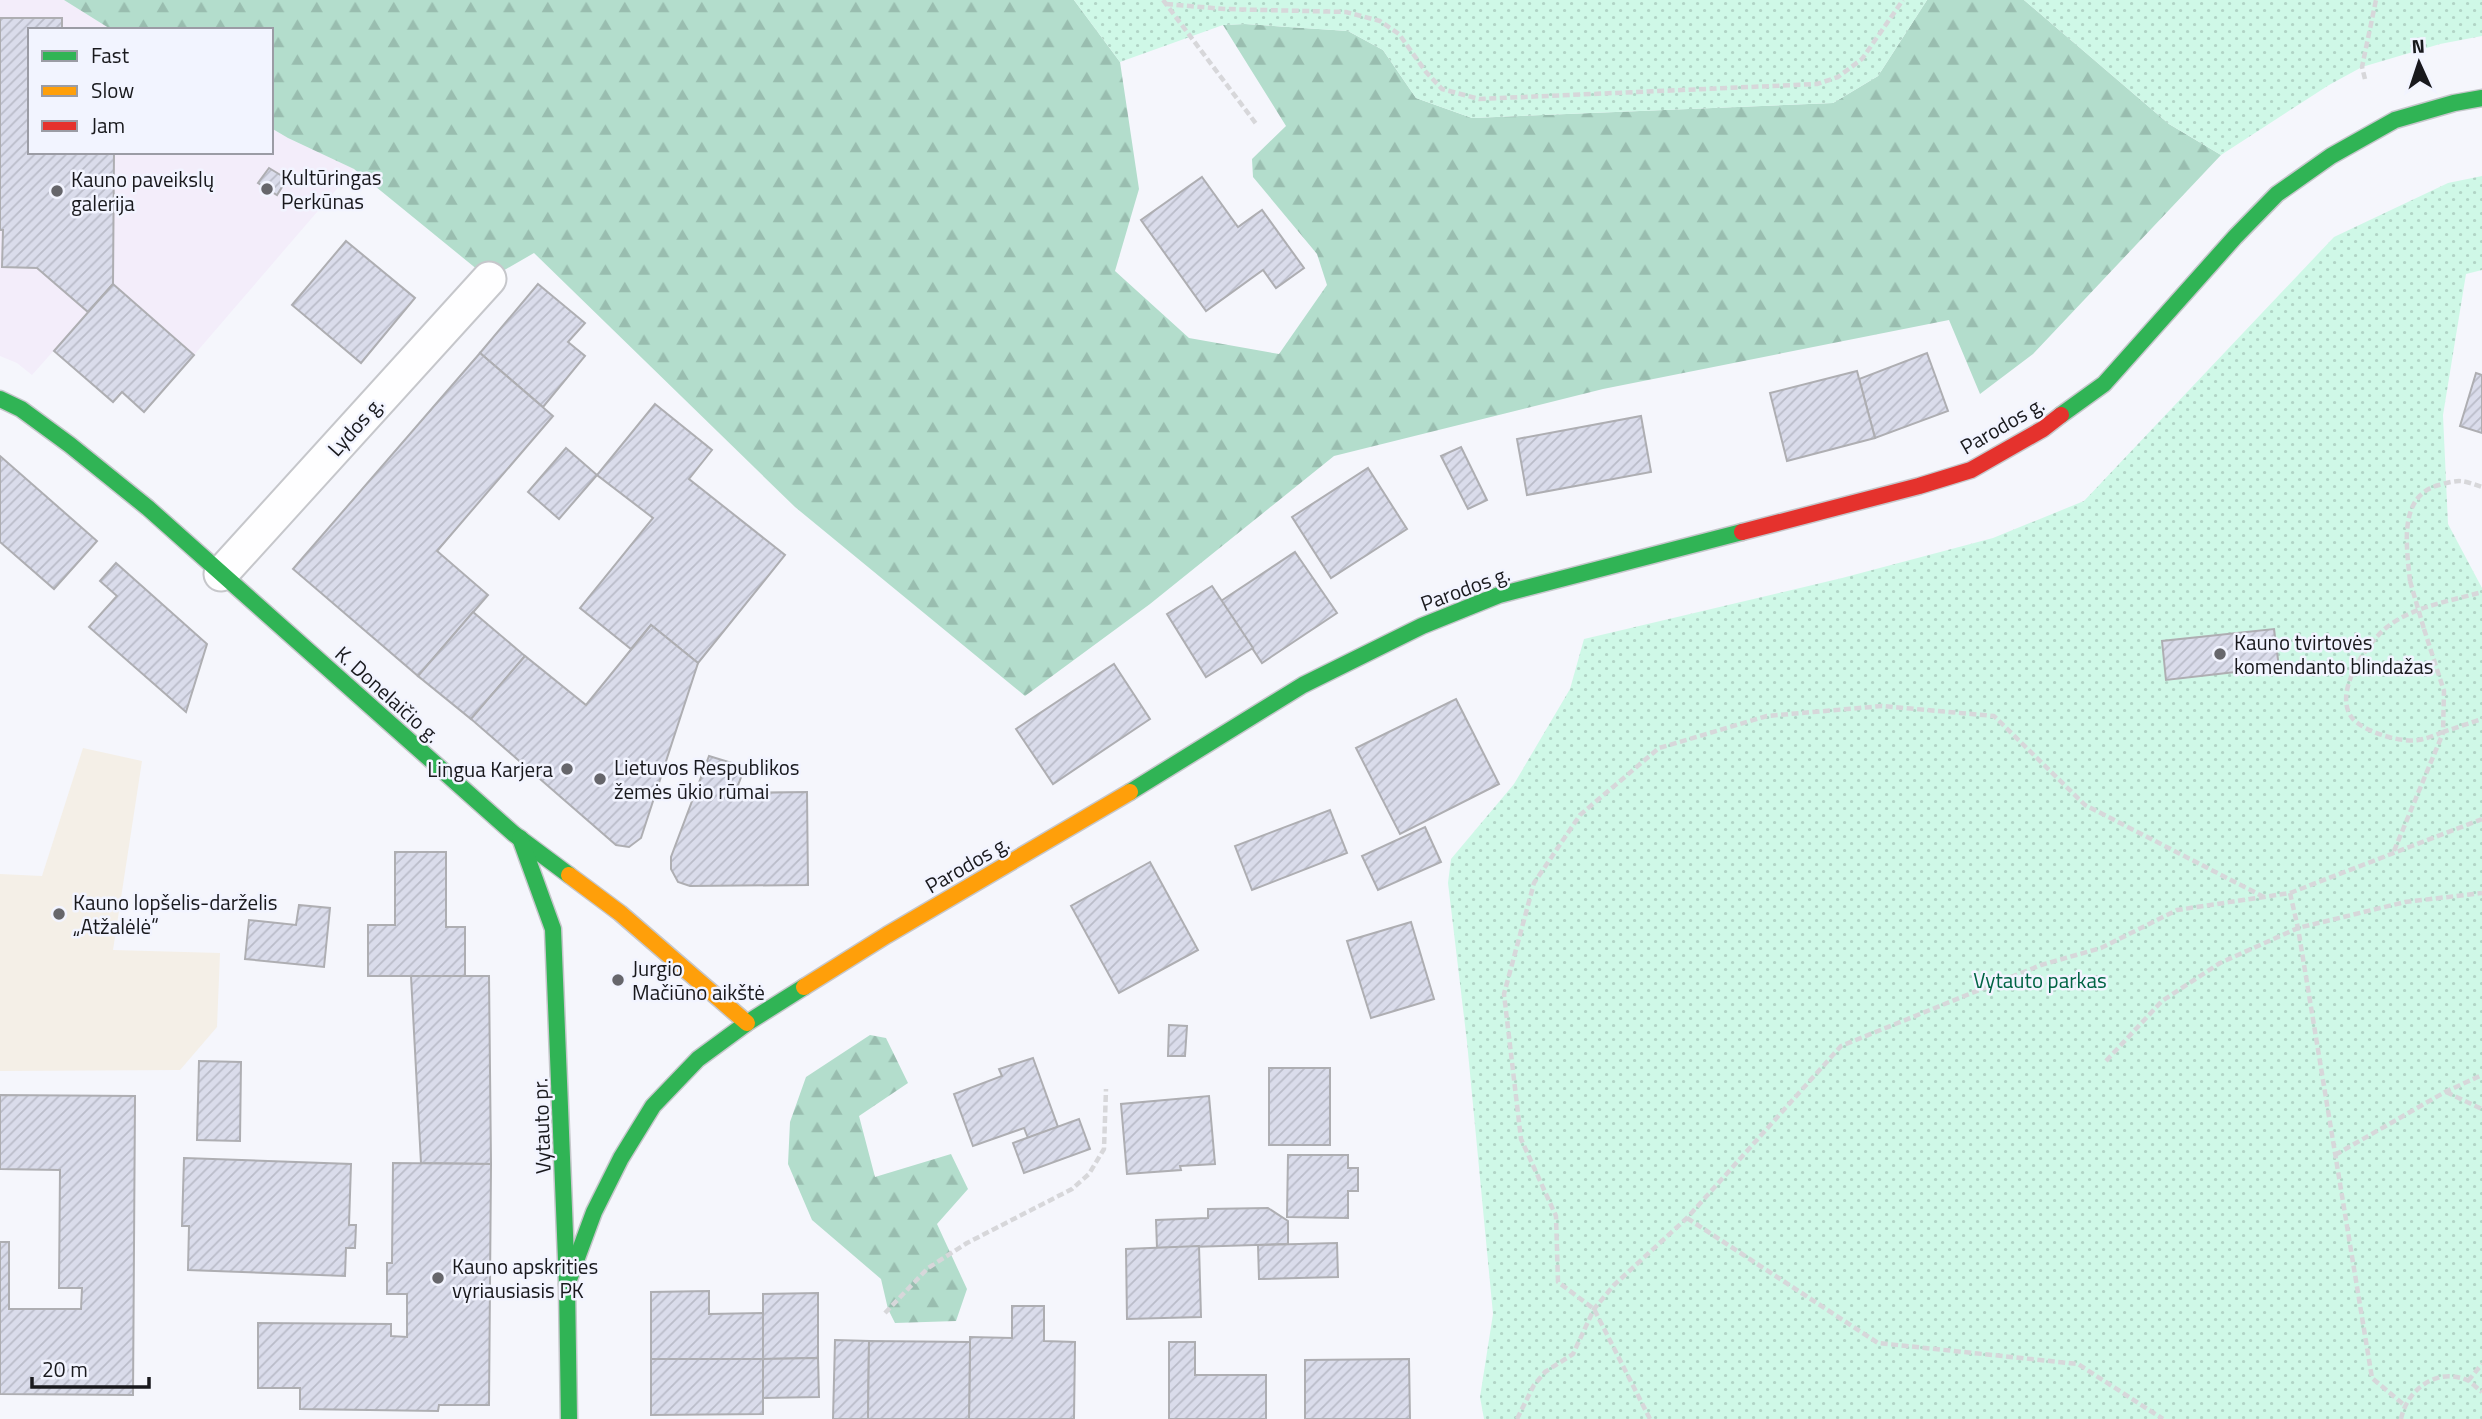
<svg xmlns="http://www.w3.org/2000/svg" width="2482" height="1419" viewBox="0 0 2482 1419" font-family="'Titillium Web',sans-serif">
	<style>
		.commercial { fill: #f3edfa }
		.education { fill: #f4efe7 }
		.forest { fill: url(#forest-firs) }
		.park { fill: url(#park-dots) }
		.building { fill: url(#building-hatch); stroke: #aeaeb2; stroke-width: 2 }
		.lines { fill: none; stroke-linecap: round; stroke-linejoin: round }
		.street-casing { stroke: #c6c7cb; stroke-width: 37 }
		.fast-casing { stroke: #c6c7cb; stroke-width: 19 }
		.slow-casing { stroke: #c6c7cb; stroke-width: 19 }
		.jam-casing { stroke: #c6c7cb; stroke-width: 19 }
		.path { stroke: #d7d7da; stroke-width: 4.5; stroke-dasharray: 7 3.5; stroke-linecap: butt }
		.street { stroke: #fefeff; stroke-width: 33 }
		.fast { stroke: #30b455; stroke-width: 16 }
		.slow { stroke: #ff9f0a; stroke-width: 16 }
		.jam { stroke: #e5322d; stroke-width: 16 }
		.path-bridge { stroke: #d7d7da; stroke-width: 4.5; stroke-dasharray: 7 3.5; stroke-linecap: butt }
		.poi-dot { fill: #66666b; stroke: #f2f4ff; stroke-width: 2.5 }
		.labels { text-anchor: middle; dominant-baseline: central; stroke-width: 5; stroke-linejoin: round; paint-order: stroke }
		.poi-label { font-size: 21px; fill: #19191d; stroke: #f2f4ff; text-anchor: start }
		.street-label { font-size: 21px; fill: #19191d; stroke: #f2f4ff }
		.park-label { font-size: 21px; fill: #006444; stroke: #f2f4ff }
	</style>
	<defs>
		<pattern id="forest-firs" width="22" height="20" patternUnits="userSpaceOnUse" patternTransform="scale(1.75)"><rect width="22" height="20" fill="#b3ddcc"/><path d="M5 1l3.5 6h-7zM16 11l3.5 6h-7z" fill="#99bdaf"/></pattern>
		<pattern id="park-dots" width="8" height="8" patternUnits="userSpaceOnUse" patternTransform="scale(1.75)"><rect width="8" height="8" fill="#cff8e7"/><path d="M2 2h.1M6 6h.1" fill="none" stroke="#b1d4c6" stroke-width="1.8" stroke-linecap="round"/></pattern>
		<pattern id="building-hatch" width="6" height="6" patternUnits="userSpaceOnUse" patternTransform="scale(1.75)"><rect width="6" height="6" fill="#dadceb"/><path d="M-1 1l2-2M0 6l6-6M5 7l2-2" fill="none" stroke="#babcc9"/></pattern>
	</defs>
	<rect width="100%" height="100%" fill="#f5f6fc"/>
	<polygon class="commercial" points="0,0 64,0 112,30 30,30 30,152 271,152 271,128 288,138 354,169 194,355 113,284 32,375 17,363 0,356"/>
	<polygon class="education" points="83,748 142,761 113,950 220,953 217,1027 180,1070 0,1071 0,874 42,876"/>
	<g class="forest">
		<polygon points="64,0 1074,0 1120,62 1139,189 1115,271 1189,338 1279,354 1327,285 1317,254 1253,177 1252,159 1286,126 1223,25 1245,24 1348,31 1383,50 1416,98 1472,118 1833,103 1878,76 1927,0 2024,0 2169,124 2221,155 2033,354 1980,394 1949,320 1603,389 1334,456 1150,604 1025,696 795,507 534,253 489,279 354,169 288,138 271,128 271,30 112,30"/>
		<polygon points="870,1035 886,1038 908,1083 859,1116 875,1177 951,1154 968,1189 937,1224 967,1289 956,1321 895,1323 888,1309 881,1279 812,1220 788,1164 790,1122 806,1077"/>
	</g>
	<g class="park">
		<polygon points="1074,0 1927,0 1878,76 1833,103 1472,118 1416,98 1383,50 1348,31 1245,24 1223,25 1120,62"/>
		<polygon points="2024,0 2482,0 2482,36 2440,44 2362,67 2329,85 2221,155 2169,124"/>
		<polygon points="2482,176 2482,270 2466,274 2443,415 2448,524 2482,588 2482,1419 1484,1419 1480,1397 1493,1314 1467,1042 1448,883 1451,859 1514,784 1570,689 1584,639 1842,578 1993,538 2084,501 2334,237 2448,183"/>
	</g>
	<g class="building">
		<polygon points="0,18 62,18 62,30 30,30 30,152 114,152 113,284 88,312 37,268 2,267 3,230 0,230"/>
		<polygon points="269,168 287,179 277,195 258,183"/>
		<polygon points="1202,177 1238,227 1262,210 1304,268 1276,288 1263,270 1206,311 1141,220"/>
		<polygon points="346,241 415,298 361,363 292,305"/>
		<polygon points="113,284 194,355 144,412 122,392 113,402 54,351"/>
		<polygon points="538,284 585,323 568,342 585,356 543,407 480,353"/>
		<polygon points="480,353 553,416 437,551 488,595 418,676 293,569"/>
		<polygon points="1927,353 1948,411 1875,438 1859,379"/>
		<polygon points="1857,371 1875,438 1787,461 1770,393"/>
		<polygon points="2476,373 2482,375 2482,433 2460,426"/>
		<polygon points="655,404 712,450 689,479 785,555 698,663 651,625 631,649 580,608 653,518 597,475"/>
		<polygon points="1641,416 1651,472 1527,495 1517,439"/>
		<polygon points="1461,447 1487,500 1468,509 1441,456"/>
		<polygon points="566,448 597,475 559,519 528,492"/>
		<polygon points="0,456 97,541 54,589 0,542"/>
		<polygon points="1368,468 1407,529 1331,578 1292,517"/>
		<polygon points="1295,552 1337,613 1262,663 1221,601"/>
		<polygon points="116,563 207,644 186,712 89,627 117,596 100,581"/>
		<polygon points="1212,586 1253,648 1206,677 1167,614"/>
		<polygon points="473,612 525,656 471,719 418,676"/>
		<polygon points="651,625 698,663 641,838 629,847 616,845 471,719 525,656 586,705"/>
		<polygon points="2274,629 2279,667 2166,680 2162,641"/>
		<polygon points="1114,664 1150,719 1053,784 1016,729"/>
		<polygon points="1456,699 1499,784 1400,834 1356,748"/>
		<polygon points="709,756 745,767 735,793 807,792 808,885 690,886 678,882 671,869 671,857"/>
		<polygon points="1330,810 1347,853 1252,890 1235,846"/>
		<polygon points="1425,827 1441,862 1378,890 1362,856"/>
		<polygon points="395,852 446,852 446,927 465,927 465,976 368,976 368,925 395,925"/>
		<polygon points="1150,862 1198,950 1119,993 1071,906"/>
		<polygon points="299,905 330,908 324,967 245,959 249,920 296,925"/>
		<polygon points="1411,922 1434,999 1371,1018 1347,941"/>
		<polygon points="411,976 489,976 491,1164 421,1163"/>
		<polygon points="1169,1025 1187,1026 1185,1056 1168,1056"/>
		<polygon points="1033,1058 1058,1127 1028,1138 1024,1128 973,1146 954,1094 1002,1076 999,1069"/>
		<polygon points="199,1061 241,1062 240,1141 197,1140"/>
		<rect x="1269" y="1068" width="61" height="77"/>
		<polygon points="0,1095 135,1096 133,1395 0,1394 0,1242 9,1242 9,1309 81,1309 82,1288 59,1288 60,1170 0,1169"/>
		<polygon points="1209,1096 1215,1164 1180,1166 1181,1170 1127,1174 1121,1104"/>
		<polygon points="1079,1119 1090,1149 1024,1173 1013,1143"/>
		<polygon points="1288,1155 1348,1155 1348,1168 1358,1168 1358,1191 1348,1191 1348,1218 1287,1217"/>
		<polygon points="184,1158 351,1164 349,1225 356,1225 355,1248 346,1248 345,1276 188,1270 189,1226 182,1226"/>
		<polygon points="393,1163 491,1164 489,1405 439,1405 438,1411 300,1409 300,1388 258,1388 258,1323 391,1324 391,1336 407,1337 407,1294 387,1294 387,1263 392,1263"/>
		<polygon points="1268,1208 1288,1221 1288,1244 1157,1248 1156,1220 1208,1218 1208,1209"/>
		<polygon points="1337,1243 1338,1277 1259,1279 1258,1245"/>
		<polygon points="1199,1246 1201,1317 1127,1319 1126,1249"/>
		<polygon points="709,1291 709,1314 763,1313 763,1359 651,1359 651,1292"/>
		<polygon points="818,1293 818,1358 763,1359 763,1294"/>
		<polygon points="1012,1306 1044,1306 1044,1341 1075,1342 1074,1419 969,1419 970,1337 1012,1338"/>
		<polygon points="835,1340 869,1341 868,1419 833,1419"/>
		<polygon points="869,1341 970,1342 969,1419 868,1419"/>
		<polygon points="1169,1342 1195,1342 1195,1375 1266,1375 1266,1419 1169,1419"/>
		<polygon points="818,1358 819,1397 763,1398 763,1359"/>
		<polygon points="651,1359 763,1359 763,1414 651,1415"/>
		<polygon points="1409,1359 1410,1419 1305,1419 1305,1360"/>
	</g>
	<g class="lines">
		<g class="street-casing">
			<polyline id="street" points="221,574 489,279"/>
		</g>
		<g class="fast-casing">
			<g id="fast">
				<polyline points="0,399 21,409 70,445 148,508 514,834 569,875"/>
				<polyline points="2061,415 2104,384 2235,237 2277,194 2331,156 2395,120 2454,103 2482,98"/>
				<polyline points="1130,792 1303,685 1422,626 1499,595 1742,532"/>
				<polyline points="520,838 553,929 567,1285"/>
				<polyline points="569,1419 567,1285 594,1212 621,1158 653,1106 698,1059 747,1023 804,987"/>
			</g>
		</g>
		<g class="slow-casing">
			<g id="slow">
				<polyline points="569,875 620,913 747,1023"/>
				<polyline points="804,987 887,935 1130,792"/>
			</g>
		</g>
		<g class="jam-casing">
			<polyline id="jam" points="1742,532 1919,486 1971,470 2043,429 2061,415"/>
		</g>
		<g class="path">
			<polyline points="1163,0 1257,125"/>
			<polyline points="1166,4 1224,9 1346,12 1380,21 1399,34 1426,72 1442,89 1479,99 1817,84 1838,77 1862,59 1903,0"/>
			<polyline points="2365,79 2362,67 2376,0"/>
			<path d="M2410,581C2407,548 2397,496 2439,485C2460,479 2462,480 2482,487"/>
			<polyline points="2424,629 2444,691 2443,732 2482,719"/>
			<path d="M2443,732C2435,735 2426,739 2418,740C2401,743 2365,732 2353,719C2331,694 2367,643 2387,627C2414,606 2451,601 2482,592"/>
			<polyline points="2394,851 2443,733"/>
			<polyline points="2290,893 2298,928 2372,1378 2404,1405"/>
			<polyline points="2106,1061 2162,1001 2220,963 2298,928 2405,902 2482,893"/>
			<polyline points="2446,1092 2482,1109"/>
			<polyline points="2335,1155 2445,1092 2482,1075"/>
			<polyline points="1687,1218 1878,1343 2078,1364 2163,1419"/>
			<polyline points="885,1313 928,1268 967,1243 1072,1189 1089,1174 1104,1149 1106,1089"/>
			<polyline points="2468,1381 2482,1364"/>
			<polyline points="1517,1419 1534,1385 1545,1372 1573,1354 1594,1309 1614,1285 1687,1218 1841,1046 2041,965 2101,948 2177,910 2290,893 2482,819"/>
			<polyline points="1650,1419 1594,1309 1558,1282 1556,1216 1521,1139 1504,994 1534,883 1580,815 1659,748 1767,716 1882,706 1994,716 2085,805 2264,897"/>
			<path d="M2401,1419C2407,1389 2438,1366 2469,1381C2473,1384 2478,1389 2482,1392"/>
		</g>
		<use href="#street" class="street"/>
		<use href="#fast" class="fast"/>
		<use href="#slow" class="slow"/>
		<use href="#jam" class="jam"/>
		<polyline class="path-bridge" points="2410,581 2424,629"/>
	</g>
	<g class="poi-dot">
		<circle cx="267" cy="189" r="7"/>
		<circle cx="57" cy="191" r="7"/>
		<circle cx="2220" cy="654" r="7"/>
		<circle cx="567" cy="769" r="7"/>
		<circle cx="600" cy="779" r="7"/>
		<circle cx="59" cy="914" r="7"/>
		<circle cx="618" cy="980" r="7"/>
		<circle cx="438" cy="1278" r="7"/>
	</g>
	<g class="labels">
		<g class="poi-label">
			<text x="281" y="177">Kultūringas<tspan x="281" dy="24">Perkūnas</tspan></text>
			<text x="71" y="179">Kauno paveikslų<tspan x="71" dy="24">galerija</tspan></text>
			<text x="2234" y="642">Kauno tvirtovės<tspan x="2234" dy="24">komendanto blindažas</tspan></text>
			<text x="614" y="767">Lietuvos Respublikos<tspan x="614" dy="24">žemės ūkio rūmai</tspan></text>
			<text x="553" y="769" text-anchor="end">Lingua Karjera</text>
			<text x="73" y="902">Kauno lopšelis-darželis<tspan x="73" dy="24">„Atžalėlė“</tspan></text>
			<text x="632" y="968">Jurgio<tspan x="632" dy="24">Mačiūno aikštė</tspan></text>
			<text x="452" y="1266">Kauno apskrities<tspan x="452" dy="24">vyriausiasis PK</tspan></text>
		</g>
		<g class="street-label">
			<text transform="translate(2002 425) rotate(-30)">Parodos g.</text>
			<text transform="translate(355 426) rotate(-48)">Lydos g.</text>
			<text transform="translate(1465 588) rotate(-20)">Parodos g.</text>
			<text transform="translate(388 694) rotate(42)">K. Donelaičio g.</text>
			<text transform="translate(967 864) rotate(-30)">Parodos g.</text>
			<text transform="translate(541 1126) rotate(-92)">Vytauto pr.</text>
		</g>
		<g class="park-label">
			<text x="2040" y="980">Vytauto parkas</text>
		</g>
	</g>
	<rect x="28" y="28" width="245" height="126" fill="#f2f4ff" stroke="#9b9ca5" stroke-width="2"/>
	<rect x="42" y="51" width="35" height="10" fill="#30b455" stroke="#9b9ca5" stroke-width="2"/>
	<text x="91" y="63" font-size="21" fill="#19191d">Fast</text>
	<rect x="42" y="86" width="35" height="10" fill="#ff9f0a" stroke="#9b9ca5" stroke-width="2"/>
	<text x="91" y="98" font-size="21" fill="#19191d">Slow</text>
	<rect x="42" y="121" width="35" height="10" fill="#e5322d" stroke="#9b9ca5" stroke-width="2"/>
	<text x="91" y="133" font-size="21" fill="#19191d">Jam</text>
	<g transform="translate(2419 63) rotate(357)" stroke="#f2f4ff" stroke-width="5" paint-order="stroke">
	<path d="M0-5L12 26L0 18L-12 26Z" fill="#19191d"/>
	<text y="-10" font-size="19" font-weight="bold" text-anchor="middle" fill="#19191d">N</text>
	</g>
	<path d="M32 1377v10h117v-10" fill="none" stroke="#19191d" stroke-width="3.5"/>
	<text x="42" y="1377" font-size="21" fill="#19191d" stroke="#f2f4ff" stroke-width="5" paint-order="stroke">20 m</text>
</svg>
